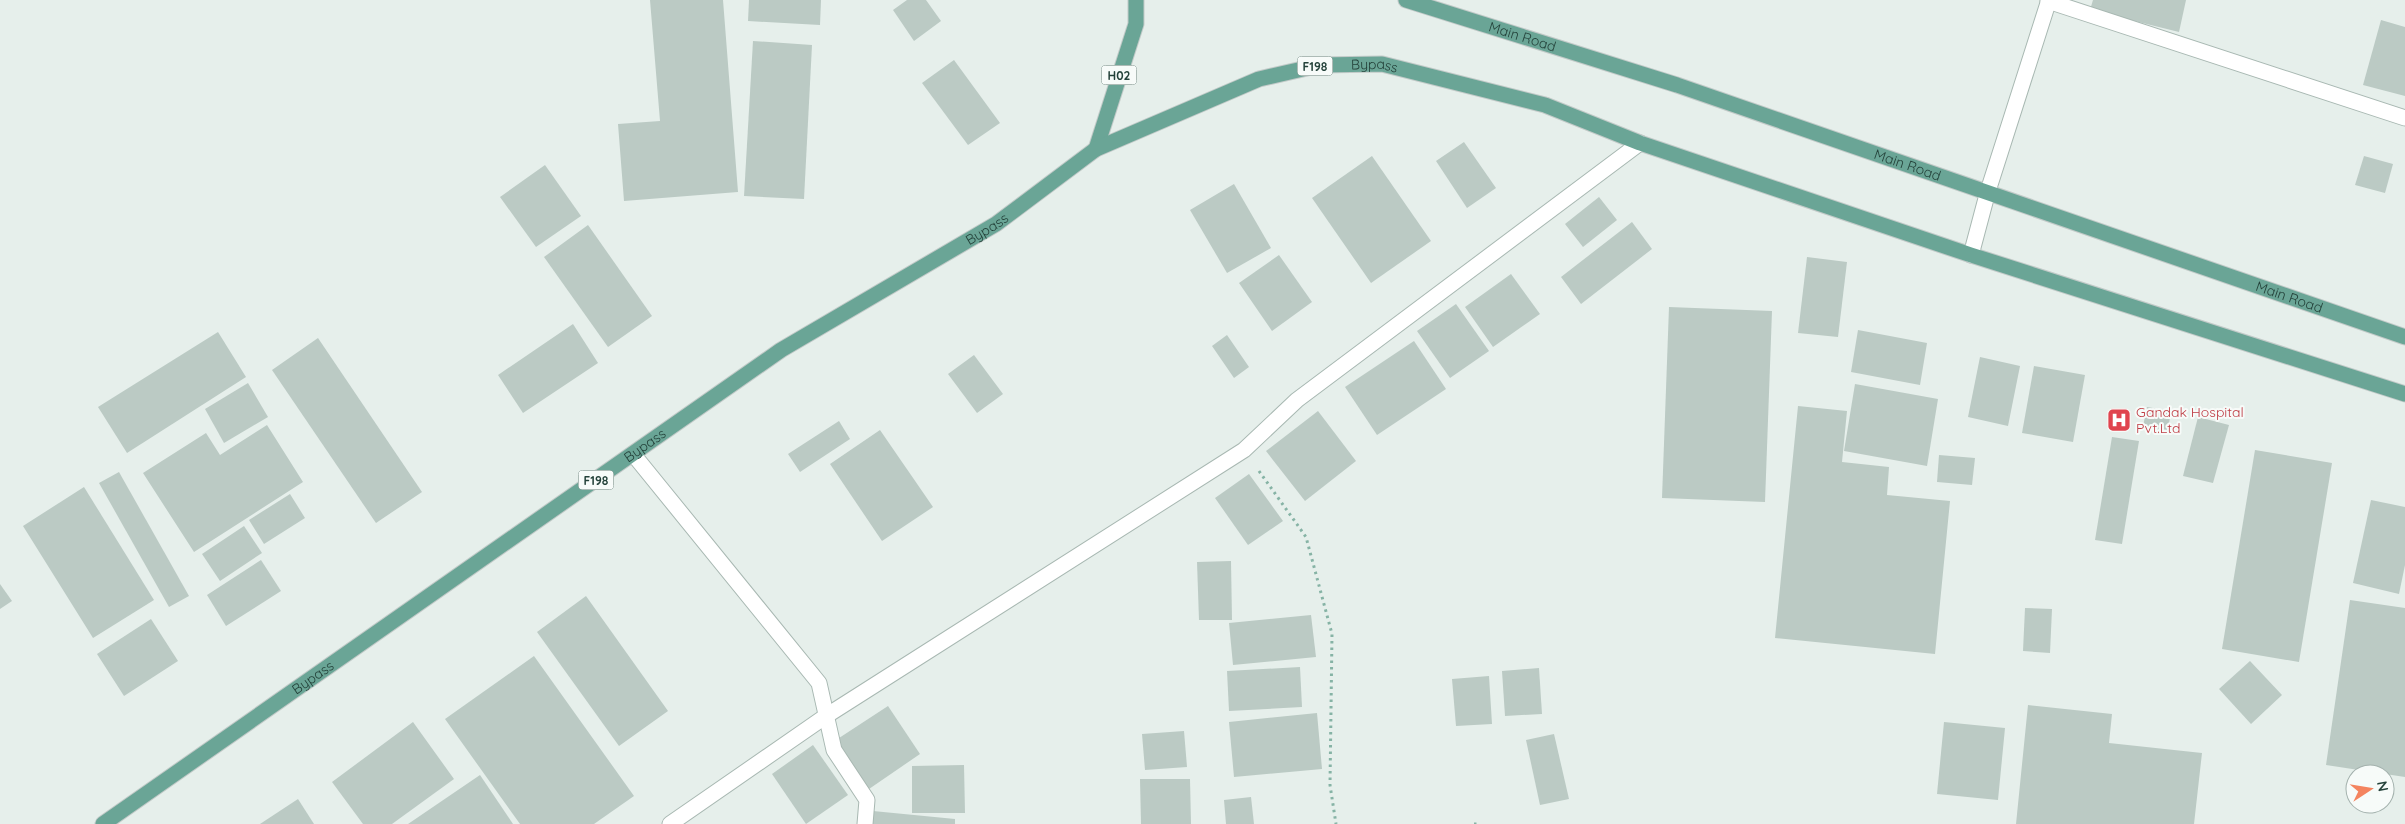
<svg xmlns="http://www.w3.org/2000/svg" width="2405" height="824" viewBox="0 0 2405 824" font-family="Quicksand,sans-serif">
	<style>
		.building { fill: #bbcac4 }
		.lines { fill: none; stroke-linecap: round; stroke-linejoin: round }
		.minor-casing { stroke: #a8b8b2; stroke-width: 17 }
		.primary-casing { stroke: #c2cac8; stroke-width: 17 }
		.path { stroke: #86b3a5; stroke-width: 3; stroke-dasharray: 2.5 4; stroke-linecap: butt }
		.minor { stroke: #fff; stroke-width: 15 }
		.primary { stroke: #6aa596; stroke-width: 15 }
		.labels { text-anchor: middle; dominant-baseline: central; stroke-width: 4; stroke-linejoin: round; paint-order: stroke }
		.shield { fill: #f7fbf9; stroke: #637a73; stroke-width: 1 }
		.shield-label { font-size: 12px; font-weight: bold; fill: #24423a }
		.street-label { font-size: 14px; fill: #24423a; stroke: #f7fbf9 }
		.health-label { font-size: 14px; fill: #be3a42; stroke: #f7fbf9; text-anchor: start }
	</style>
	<rect width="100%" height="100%" fill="#e6efeb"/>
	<g class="building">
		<polygon points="650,0 723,0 738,192 624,201 618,124 660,121"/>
		<polygon points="749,0 821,0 820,25 748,21"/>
		<polygon points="907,0 926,0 941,21 914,41 893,10"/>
		<polygon points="2093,0 2186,0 2179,32 2090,10"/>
		<polygon points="2381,20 2405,27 2405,96 2363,85"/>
		<polygon points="753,41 812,45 804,199 744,196"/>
		<polygon points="954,60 1000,123 968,145 922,83"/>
		<polygon points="1464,142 1496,188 1467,208 1436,161"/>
		<polygon points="1372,156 1431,241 1371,283 1312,198"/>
		<polygon points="2364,156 2393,164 2385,193 2355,185"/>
		<polygon points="545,165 581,216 536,247 500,197"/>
		<polygon points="1234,184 1271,248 1227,273 1190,210"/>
		<polygon points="1599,197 1617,220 1583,247 1565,224"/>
		<polygon points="1632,222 1652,249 1581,304 1561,277"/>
		<polygon points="588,225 652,316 608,347 544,257"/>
		<polygon points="1279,255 1312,302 1272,331 1239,283"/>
		<polygon points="1807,257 1847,262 1838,337 1798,333"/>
		<polygon points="1511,274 1540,314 1493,347 1465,307"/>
		<polygon points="1456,304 1489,351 1450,378 1417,331"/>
		<polygon points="1669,307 1772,311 1765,502 1662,498"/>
		<polygon points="573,324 598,363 523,413 498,375"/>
		<polygon points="1858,330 1927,343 1920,385 1851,372"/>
		<polygon points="218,332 246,377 127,453 98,407"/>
		<polygon points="1227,335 1249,367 1234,378 1212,346"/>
		<polygon points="318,338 422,492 376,523 272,370"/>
		<polygon points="1414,341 1446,389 1377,435 1345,387"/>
		<polygon points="974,355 1003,394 977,413 948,374"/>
		<polygon points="1980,357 2020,366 2008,426 1968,417"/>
		<polygon points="2034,366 2085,375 2073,442 2022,433"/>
		<polygon points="248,383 268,417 224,443 205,409"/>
		<polygon points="1855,384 1938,399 1927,466 1844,451"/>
		<polygon points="1798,406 1847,411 1842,462 1889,467 1887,495 1950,501 1935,654 1775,638"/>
		<polygon points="2147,407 2171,411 2168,430 2143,426"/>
		<polygon points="1318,411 1356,461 1305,501 1266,451"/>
		<polygon points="2198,417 2229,425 2213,483 2183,476"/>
		<polygon points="839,421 850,439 800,472 788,454"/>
		<polygon points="267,425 303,482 194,552 143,473 206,433 220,455"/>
		<polygon points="880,430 933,507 882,541 830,464"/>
		<polygon points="2112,437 2139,441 2122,544 2095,540"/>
		<polygon points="2255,450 2332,463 2299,662 2222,649"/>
		<polygon points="1939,455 1975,458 1972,485 1937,482"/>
		<polygon points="119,472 189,596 169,607 99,483"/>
		<polygon points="1249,474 1283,521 1248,545 1215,498"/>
		<polygon points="84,487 154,600 93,638 23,526"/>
		<polygon points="290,494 305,518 264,544 249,520"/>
		<polygon points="2371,500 2405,507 2405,565 2399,594 2353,583"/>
		<polygon points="244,526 262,553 220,581 202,554"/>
		<polygon points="261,560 281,591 226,626 207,595"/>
		<polygon points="1231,561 1232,620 1199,620 1197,562"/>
		<polygon points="0,584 12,601 0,609"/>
		<polygon points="586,596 668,711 619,746 537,632"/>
		<polygon points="2350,600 2405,608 2405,777 2326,765"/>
		<polygon points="2025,608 2052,609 2050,653 2023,651"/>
		<polygon points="1311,615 1316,657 1233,665 1229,623"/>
		<polygon points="151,619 178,661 124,696 97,654"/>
		<polygon points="534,656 634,796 594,824 520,824 445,719"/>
		<polygon points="2250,661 2282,695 2251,724 2219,689"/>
		<polygon points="1300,667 1302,707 1229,711 1227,671"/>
		<polygon points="1539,668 1542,714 1505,716 1502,671"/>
		<polygon points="1489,676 1492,724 1456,726 1452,679"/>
		<polygon points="2028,705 2112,714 2109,743 2202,753 2194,824 2016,824"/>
		<polygon points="888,706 920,754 869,789 836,740"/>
		<polygon points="1317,713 1322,769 1234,777 1229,722"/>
		<polygon points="413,722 454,779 392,824 363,824 332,782"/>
		<polygon points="1944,722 2005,728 1998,800 1937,794"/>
		<polygon points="1184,731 1187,767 1145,770 1142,734"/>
		<polygon points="1554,734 1569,799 1540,805 1526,740"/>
		<polygon points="813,745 848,795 806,824 772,774"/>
		<polygon points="964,765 965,813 912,813 912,766"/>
		<polygon points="480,775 513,824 408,824"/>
		<polygon points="1140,779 1190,779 1191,824 1141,824"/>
		<polygon points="1251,797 1254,824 1226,824 1224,800"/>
		<polygon points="298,799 314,824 260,824"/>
		<polygon points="873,811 955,819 955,824 871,824"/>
	</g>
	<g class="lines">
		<g class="minor-casing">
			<g id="minor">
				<polyline points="2048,1 2405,118"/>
				<polyline points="1971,255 1988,191 2049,0"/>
				<polyline points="633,454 819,683 834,750 867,800 865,824"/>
				<polyline points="670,824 826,716 1244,450 1297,400 1640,143"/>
			</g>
		</g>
		<g class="primary-casing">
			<g id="primary">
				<path id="s1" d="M1406,0L1677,85L2405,337"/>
				<polyline points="1096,149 1136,24 1136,0"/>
				<path id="s2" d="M103,824L781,350L996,224L1096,149L1259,79L1320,65L1382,64L1545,105L1640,143L1971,255L2405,394"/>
			</g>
		</g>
		<g class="path">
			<polyline points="1259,471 1306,537 1332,634 1330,785 1336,824"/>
			<polyline points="1474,824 1477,824"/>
		</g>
		<use href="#minor" class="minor"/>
		<use href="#primary" class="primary"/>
	</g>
	<defs>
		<g id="hospital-square" transform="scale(1.25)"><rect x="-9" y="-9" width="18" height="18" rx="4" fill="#e0444e" stroke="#f7fbf9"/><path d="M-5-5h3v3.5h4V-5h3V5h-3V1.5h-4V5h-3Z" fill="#fff"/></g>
	</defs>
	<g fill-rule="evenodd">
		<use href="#hospital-square" x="2119" y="420"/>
	</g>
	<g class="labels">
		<g class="shield">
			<rect x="1297.5" y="56.5" width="35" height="19" rx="4"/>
			<rect x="1101.5" y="65.5" width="35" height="19" rx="4"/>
			<rect x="578.5" y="470.5" width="35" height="19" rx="4"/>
		</g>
		<g class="shield-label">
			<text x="1315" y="66">F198</text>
			<text x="1119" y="75">H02</text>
			<text x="596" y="480">F198</text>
		</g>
		<g class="street-label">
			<text stroke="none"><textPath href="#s1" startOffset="122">Main Road</textPath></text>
			<text stroke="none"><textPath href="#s2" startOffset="1496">Bypass</textPath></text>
			<text stroke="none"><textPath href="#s1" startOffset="528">Main Road</textPath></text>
			<text stroke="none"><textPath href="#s2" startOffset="1066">Bypass</textPath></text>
			<text stroke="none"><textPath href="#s1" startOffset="932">Main Road</textPath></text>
			<text stroke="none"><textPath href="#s2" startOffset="661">Bypass</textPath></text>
			<text stroke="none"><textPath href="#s2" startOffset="256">Bypass</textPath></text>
		</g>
		<g class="health-label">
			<text x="2136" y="412">Gandak Hospital<tspan x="2136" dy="16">Pvt.Ltd</tspan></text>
		</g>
	</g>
	<g transform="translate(2370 789) rotate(78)"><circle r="24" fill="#f7fbf9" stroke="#a3b1ad"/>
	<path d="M0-4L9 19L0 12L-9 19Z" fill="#f4845f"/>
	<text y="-8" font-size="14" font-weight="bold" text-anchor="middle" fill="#24423a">N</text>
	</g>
</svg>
